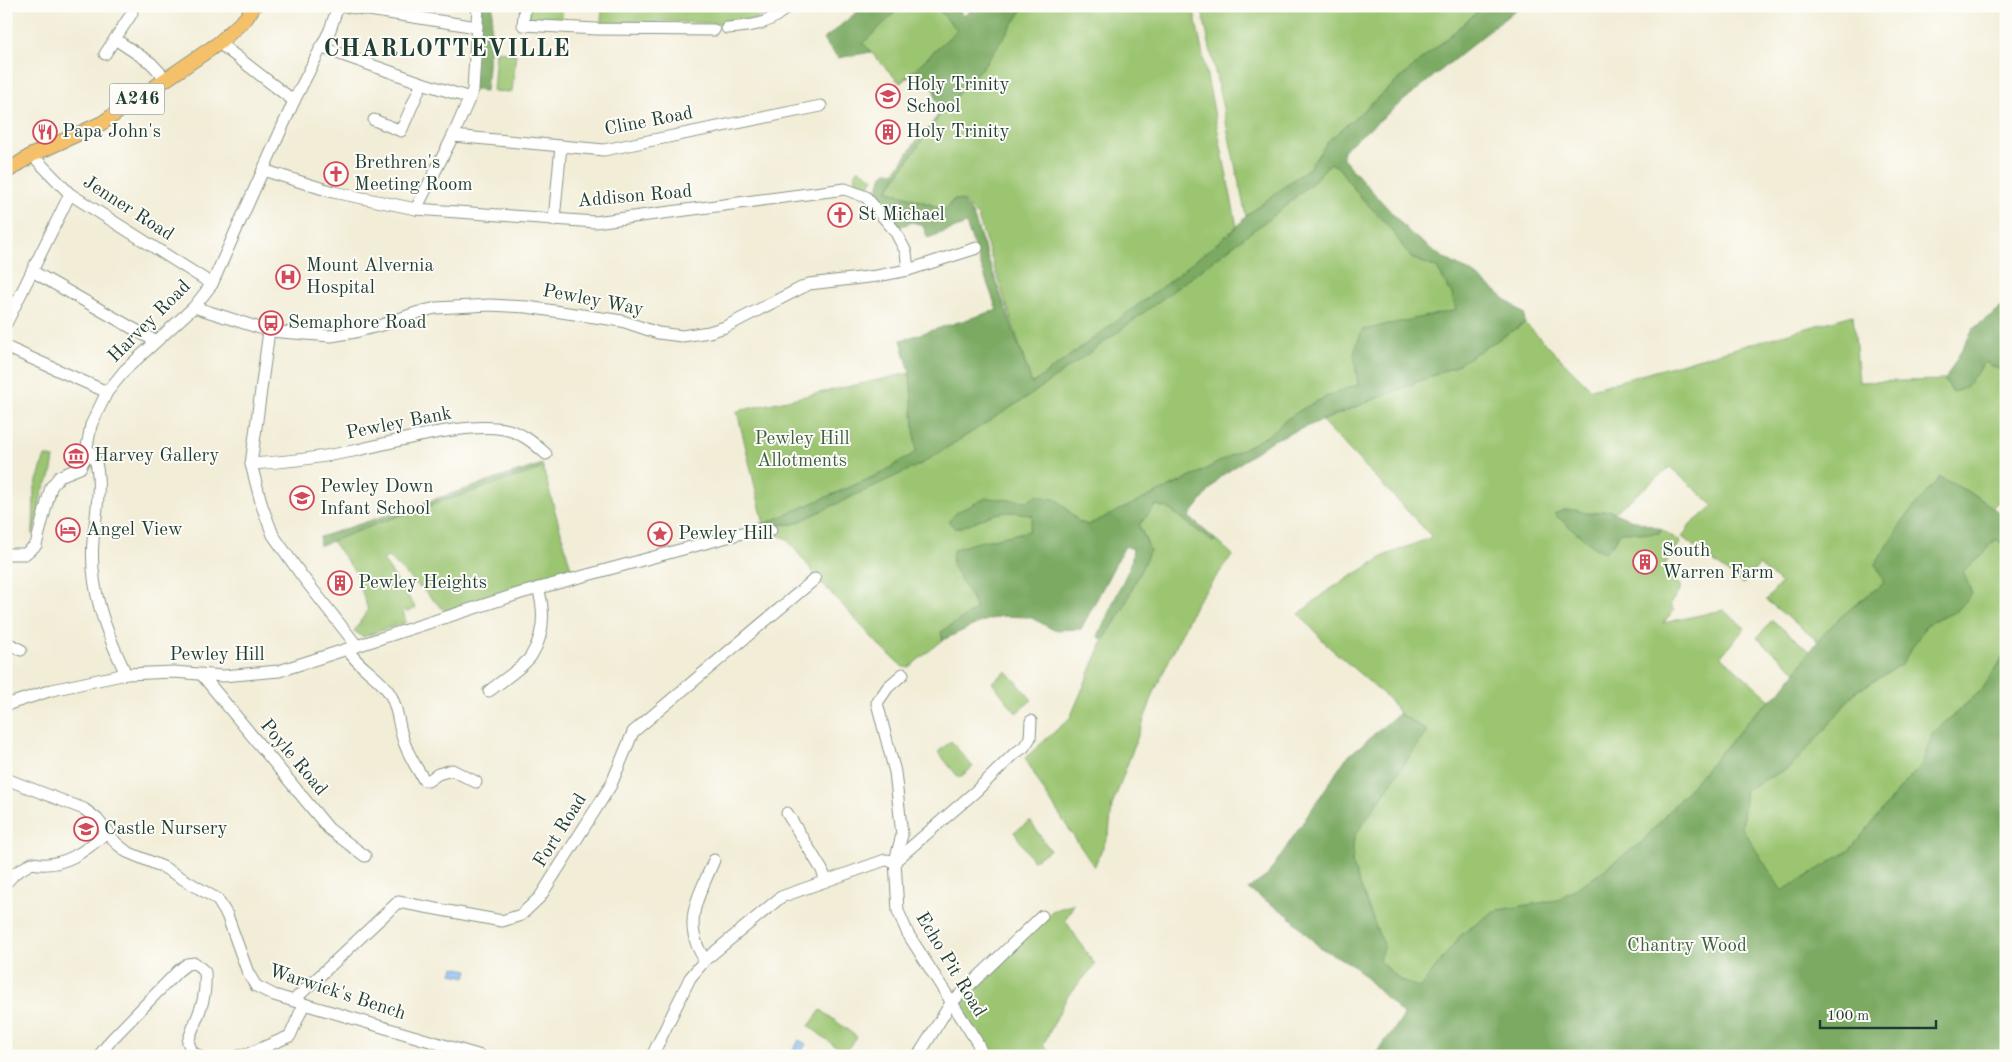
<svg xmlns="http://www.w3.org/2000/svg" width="2012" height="1062" viewBox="0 0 2012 1062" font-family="'Old Standard TT',serif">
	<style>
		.green { fill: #9bc571; stroke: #5d8152 }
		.forest { fill: #7caa63; stroke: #4e744c }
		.water { fill: #80b8f0; stroke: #507a92 }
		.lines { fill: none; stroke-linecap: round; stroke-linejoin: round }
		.minor-casing { stroke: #889586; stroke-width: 13 }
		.major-casing { stroke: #889586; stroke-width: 16 }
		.minor { stroke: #fff; stroke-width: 11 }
		.major { stroke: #f4c16a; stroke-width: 14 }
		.labels { text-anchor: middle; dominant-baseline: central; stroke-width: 4; stroke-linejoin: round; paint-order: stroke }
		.shield { fill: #fdfcf7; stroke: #62766e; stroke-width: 1 }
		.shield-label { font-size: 18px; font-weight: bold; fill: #1f3d34 }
		.poi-label { font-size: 19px; fill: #1f3d34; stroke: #fdfcf7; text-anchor: start }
		.street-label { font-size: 19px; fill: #1f3d34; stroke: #fdfcf7 }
		.park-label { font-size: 19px; fill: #3e5f43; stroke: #fdfcf7 }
		.district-label { font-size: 24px; font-weight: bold; letter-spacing: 1px; fill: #1f3d34; stroke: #fdfcf7 }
	</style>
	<rect width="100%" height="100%" fill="#fdfcf7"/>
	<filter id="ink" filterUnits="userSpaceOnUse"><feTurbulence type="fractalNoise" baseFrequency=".02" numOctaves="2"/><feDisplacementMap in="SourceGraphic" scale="10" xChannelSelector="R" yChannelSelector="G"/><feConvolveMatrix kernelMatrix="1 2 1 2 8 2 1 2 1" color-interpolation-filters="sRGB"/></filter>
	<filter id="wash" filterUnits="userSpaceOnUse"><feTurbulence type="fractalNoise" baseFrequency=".0096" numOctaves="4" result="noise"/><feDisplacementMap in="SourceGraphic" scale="20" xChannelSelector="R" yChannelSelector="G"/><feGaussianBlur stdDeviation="1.12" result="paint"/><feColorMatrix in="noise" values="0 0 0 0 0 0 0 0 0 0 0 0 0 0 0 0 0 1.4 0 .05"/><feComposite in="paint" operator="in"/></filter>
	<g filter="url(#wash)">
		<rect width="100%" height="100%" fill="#f2edd7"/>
		<g class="green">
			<polygon points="528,6 563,6 562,20 559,22 531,20 529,18"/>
			<path d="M602,6H779C758,30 691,22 662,21H656L655,24L601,23Z"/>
			<polygon points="902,6 935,6 957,30 900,83 862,43"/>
			<polygon points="1025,6 1193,6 1237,227 1166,284 1032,384 978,217 963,201 954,199 945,209 888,190 941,113 985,64"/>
			<polygon points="1201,6 1484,6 1329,140 1309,168 1246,216"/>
			<polygon points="496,51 516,53 512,92 493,91"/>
			<path d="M1330,163L1338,167L1358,194L1391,229L1411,258L1437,268L1452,294L1456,310L1420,319L1358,375V385C1333,392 1289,412 1273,433L1193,476L1088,525L1079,522L1058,500L1033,516L1029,531L971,544L953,550L976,610L941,632L943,640L909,667H903L878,644L821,582L786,538L775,535L762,525L794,524L921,464L1032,394L1118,332L1283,208L1314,181Z"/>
			<polygon points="859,169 873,178 869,185 862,188 857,187 855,174"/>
			<path d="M1853,315L1859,382L1945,380L1953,393L1967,386L1985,362L2006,373V496L1991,508L1976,496L1940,477L1905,518L1876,564L1884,583L1856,604L1818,641L1766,600L1781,583L1759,565L1743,584L1682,537L1691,524L1714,506L1670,467L1615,512C1606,508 1600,513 1591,513C1576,514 1571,506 1555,514L1610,546L1615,542L1620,532C1634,531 1646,535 1660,533L1661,529L1681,542L1665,564L1669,568L1665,573L1680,585V590L1670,604L1674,611L1663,623L1723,610L1745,628L1721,656L1772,701L1758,710L1642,842L1593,878L1557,900L1494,911L1461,935L1420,989L1400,980L1378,961L1384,944L1378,933L1352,863L1354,837L1427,731L1399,713L1390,700L1328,646L1299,614L1324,593L1386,555L1432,537L1322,421L1454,367L1525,323L1591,389Z"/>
			<polygon points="910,373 916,452 880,474 764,524 737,411"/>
			<polygon points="45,456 54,458 51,475 42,492 33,536 34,490"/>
			<polygon points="543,468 572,572 445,611 388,557 383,560 416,608 407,612 406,610 403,611 406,622 363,637 354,631 368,610 356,573 332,541 384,521"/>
			<polygon points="1156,505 1169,509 1213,542 1216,540 1233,555 1196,603 1155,690 1112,806 1109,833 1094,867 1045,793 1025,758 1070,718 1103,641 1123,609 1150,550 1139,525"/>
			<polygon points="1996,539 2006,547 2006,652 1982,690 1933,733 1921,766 1897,792 1850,850 1782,892 1742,828 1746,789 1791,767 1827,727 1855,692 1900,665 1927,624 1957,611 1963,571 1982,555"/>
			<polygon points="1772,620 1811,652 1797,672 1757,638"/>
			<polygon points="1007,671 1032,700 1016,713 992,682"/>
			<polygon points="951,741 973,767 959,778 938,752"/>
			<polygon points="1030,821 1050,850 1033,861 1014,832"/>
			<polygon points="1074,904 1065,920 1095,965 1067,997 1043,1045 1055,1056 990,1056 959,1002 1052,911"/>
			<polygon points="821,1010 857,1037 844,1053 809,1026"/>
		</g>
		<g class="forest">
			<polygon points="478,6 493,6 486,91 473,90"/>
			<polygon points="864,6 902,6 863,43 871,52 838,58 823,40"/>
			<path d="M935,6H956L964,16L974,6H1025L985,64L945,108L887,190L945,210L954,200L962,201L973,215L1032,384L1166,284L1237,227L1246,216L1309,168L1329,140L1484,6H1520L1343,150V159L1411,234L1442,257L1474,274L1524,314L1525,323L1454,367L1271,441L1219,478L1189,517L1216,540L1213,542L1169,509L1156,505L1139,525L1150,550L1123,609L1103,641L1098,636L1131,564L1133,549L1125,546L1081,629L1054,630L1030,617L1001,616L981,622L943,640L941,632L976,609L973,600L952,565L953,550L971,544L1029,531L1033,516C1000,505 985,520 955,529L949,521L957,512L986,498L1029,501L1036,495L1058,500L1079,522L1088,525L1193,476L1272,433C1289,412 1333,392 1358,385L1354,353L1362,330L1456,310L1452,294L1437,268L1411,258L1391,229L1358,194L1338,167L1330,163L1314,181L1283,208L1118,332L1032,394L921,464L794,524L762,525L880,474L916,452L910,373L901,340L997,310L966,224L928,238L923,226L913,222L899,227L876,200L881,177L888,171L895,172L925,128L927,130L944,107L936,101L934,90L917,71L900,83L957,30Z"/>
			<polygon points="2006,304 2006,373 1985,362 1967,386 1953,393 1945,380 1974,328"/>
			<polygon points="542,464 543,468 384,521 319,546 320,537"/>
			<path d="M1940,477C1953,484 2000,507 2005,520C2008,527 2006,539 2006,547L1996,539L1982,555L1963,571L1972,594L1957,611L1927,624L1901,665L1855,692L1827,727L1791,767L1746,789L1742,828L1782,891L1850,850L1897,792L1921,766L1933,733L1982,690L2006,652V1056H1374L1404,1016L1353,965L1319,947L1288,915L1248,889L1267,876L1346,758L1399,713L1427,731L1354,837L1352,863L1378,933L1384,944L1379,961L1400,980L1420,988L1461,935L1494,911L1557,900L1593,878L1642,842L1758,710C1785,694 1798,666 1818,641C1836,618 1861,600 1884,583L1876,564L1905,518Z"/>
			<path d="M1564,510H1575L1590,514L1609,510L1624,517L1661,529L1660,533C1646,535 1634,531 1620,532L1615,542L1605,552L1595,548L1554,514Z"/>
		</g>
		<g class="water">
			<polygon points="454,967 468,970 466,977 452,974"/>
			<polygon points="799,1040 806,1044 799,1056 790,1056"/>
		</g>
	</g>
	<g filter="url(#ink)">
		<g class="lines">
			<g class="minor-casing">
				<g id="minor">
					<polyline points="344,6 477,27"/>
					<polyline points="525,6 523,25 596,29 714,30"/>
					<path d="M727,28C753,26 769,25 788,6"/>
					<polyline points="115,39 151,63 166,79"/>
					<polyline points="219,43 294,101"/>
					<polyline points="320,47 422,83 470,98"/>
					<polyline points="105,54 132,13"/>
					<polyline points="374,120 401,131 422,83"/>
					<polyline points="453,136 604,150 821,106"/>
					<polyline points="32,155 70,194 212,284"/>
					<polyline points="263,170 333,192 416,209 595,222 845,189 866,197 895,231 906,252 908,270"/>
					<polyline points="416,209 453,136 473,90 478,6"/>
					<polyline points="554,220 561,146"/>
					<polyline points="32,271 155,341"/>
					<polyline points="194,307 269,331 331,336 355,332 382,325 419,312 436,308 490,305 527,307 622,321 658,333 682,336 709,332 725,327 809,284 877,276 908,270 977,248"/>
					<polyline points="6,324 70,194"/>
					<polyline points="269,331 251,464 262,506 273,535 302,576 357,646"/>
					<polyline points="6,347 107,392"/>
					<path d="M87,449C107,462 95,519 93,541C89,589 106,632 126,674"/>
					<path d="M251,464C286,462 319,458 353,451C394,442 464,422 504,429C521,432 534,443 546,454"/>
					<polyline points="6,554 25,554 36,545 51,487 60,476 80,468 85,458 91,425 107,392 125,370 194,307 212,284 294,101 330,30 338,6"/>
					<polyline points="6,642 21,650"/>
					<path d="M348,650C359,668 380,677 390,694C398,707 398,724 403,739C407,753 416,767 424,780L428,781L438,774L452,770L476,782"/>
					<polyline points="903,674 888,687 877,703 895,772 902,835 895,861 898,911 908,934 977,1042 983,1056"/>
					<polyline points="202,675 329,829 365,856"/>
					<path d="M489,691C499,683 525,666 531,656C545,634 545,611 538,588"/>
					<polyline points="6,705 52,690 126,674 174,672 223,676 279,671 521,593 757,529 771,530"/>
					<polyline points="6,779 84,809 97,819 116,843 127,852 163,867 217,899 227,915 248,973 256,986 274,995 304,1004 481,1056"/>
					<polyline points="787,813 822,870 826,881"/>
					<polyline points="895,861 976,791 1014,754 1024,747 1030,738 1031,721"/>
					<path d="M6,883L15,873L32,863C63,869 86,851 108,831"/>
					<path d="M705,960C680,923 699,897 714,860"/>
					<polyline points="294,1000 398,902 502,921 521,915 540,897 611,785 633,732 815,579"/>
					<path d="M99,1056L111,1040L178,971L187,964L195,963L205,972C207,1005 197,1013 188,1042L192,1052L199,1056"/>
					<polyline points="238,1056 248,1054 290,1036 304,1004"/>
					<polyline points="652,1056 690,978 705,960 781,897 871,865 885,860 895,861"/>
					<polyline points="918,1056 951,1003 1042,916"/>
				</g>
			</g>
			<g class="major-casing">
				<polyline id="major" points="6,172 32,155 102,123 219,43 246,18 254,6"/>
			</g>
			<use href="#minor" class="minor"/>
			<use href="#major" class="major"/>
		</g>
	</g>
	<defs>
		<g id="school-ring" transform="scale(1.25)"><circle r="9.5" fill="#fdfcf7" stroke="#d1495b" stroke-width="1.5"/><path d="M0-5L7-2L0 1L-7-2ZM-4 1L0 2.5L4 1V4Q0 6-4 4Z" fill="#d1495b"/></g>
		<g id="restaurant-ring" transform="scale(1.25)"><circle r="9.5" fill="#fdfcf7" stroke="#d1495b" stroke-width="1.5"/><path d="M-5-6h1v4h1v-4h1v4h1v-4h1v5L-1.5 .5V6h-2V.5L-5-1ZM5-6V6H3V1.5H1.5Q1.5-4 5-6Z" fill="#d1495b"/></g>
		<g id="building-ring" transform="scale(1.25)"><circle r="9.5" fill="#fdfcf7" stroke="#d1495b" stroke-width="1.5"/><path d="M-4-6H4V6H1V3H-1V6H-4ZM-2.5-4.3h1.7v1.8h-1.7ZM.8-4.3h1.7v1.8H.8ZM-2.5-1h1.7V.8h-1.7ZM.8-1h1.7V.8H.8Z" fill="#d1495b"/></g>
		<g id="church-ring" transform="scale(1.25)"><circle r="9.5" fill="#fdfcf7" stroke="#d1495b" stroke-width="1.5"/><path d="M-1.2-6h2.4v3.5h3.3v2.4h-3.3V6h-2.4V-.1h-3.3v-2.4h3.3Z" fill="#d1495b"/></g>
		<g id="hospital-ring" transform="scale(1.25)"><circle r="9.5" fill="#fdfcf7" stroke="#d1495b" stroke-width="1.5"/><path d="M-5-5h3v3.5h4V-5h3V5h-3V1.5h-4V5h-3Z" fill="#d1495b"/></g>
		<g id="bus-ring" transform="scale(1.25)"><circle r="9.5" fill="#fdfcf7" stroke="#d1495b" stroke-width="1.5"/><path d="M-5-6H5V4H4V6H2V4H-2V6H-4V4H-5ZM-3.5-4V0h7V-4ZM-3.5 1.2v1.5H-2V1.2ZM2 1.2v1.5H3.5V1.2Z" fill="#d1495b"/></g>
		<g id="museum-ring" transform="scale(1.25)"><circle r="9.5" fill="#fdfcf7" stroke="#d1495b" stroke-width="1.5"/><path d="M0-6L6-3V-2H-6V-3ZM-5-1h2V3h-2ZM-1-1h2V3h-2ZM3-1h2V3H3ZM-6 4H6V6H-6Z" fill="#d1495b"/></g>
		<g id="hotel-ring" transform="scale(1.25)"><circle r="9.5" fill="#fdfcf7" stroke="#d1495b" stroke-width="1.5"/><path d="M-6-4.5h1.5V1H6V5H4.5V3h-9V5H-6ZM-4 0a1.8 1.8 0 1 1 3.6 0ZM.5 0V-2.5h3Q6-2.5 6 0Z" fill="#d1495b"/></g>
		<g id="sight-ring" transform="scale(1.25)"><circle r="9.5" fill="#fdfcf7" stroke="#d1495b" stroke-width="1.5"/><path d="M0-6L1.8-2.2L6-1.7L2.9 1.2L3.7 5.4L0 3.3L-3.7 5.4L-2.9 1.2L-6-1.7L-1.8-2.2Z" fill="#d1495b"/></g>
	</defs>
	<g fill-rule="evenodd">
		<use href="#school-ring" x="888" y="96"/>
		<use href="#restaurant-ring" x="45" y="132"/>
		<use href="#building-ring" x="888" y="132"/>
		<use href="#church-ring" x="336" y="174"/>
		<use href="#church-ring" x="840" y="215"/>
		<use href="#hospital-ring" x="288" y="277"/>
		<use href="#bus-ring" x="271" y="323"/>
		<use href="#museum-ring" x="76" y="456"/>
		<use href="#school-ring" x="302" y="498"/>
		<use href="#hotel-ring" x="68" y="530"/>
		<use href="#sight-ring" x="660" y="534"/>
		<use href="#building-ring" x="1645" y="562"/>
		<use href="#building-ring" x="340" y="583"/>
		<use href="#school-ring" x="86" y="829"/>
	</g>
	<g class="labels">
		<rect class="shield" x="109.5" y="83.5" width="55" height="31" rx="4"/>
		<g class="shield-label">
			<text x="137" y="99">A246</text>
		</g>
		<g class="poi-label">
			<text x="906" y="85">Holy Trinity<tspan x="906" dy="22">School</tspan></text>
			<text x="62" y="132">Papa John's</text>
			<text x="906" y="132">Holy Trinity</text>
			<text x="354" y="163">Brethren's<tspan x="354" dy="22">Meeting Room</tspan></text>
			<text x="858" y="215">St Michael</text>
			<text x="306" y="266">Mount Alvernia<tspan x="306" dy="22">Hospital</tspan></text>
			<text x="288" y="323">Semaphore Road</text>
			<text x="94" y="456">Harvey Gallery</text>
			<text x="320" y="487">Pewley Down<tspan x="320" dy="22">Infant School</tspan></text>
			<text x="86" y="530">Angel View</text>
			<text x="678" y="534">Pewley Hill</text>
			<text x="1662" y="551">South<tspan x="1662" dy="22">Warren Farm</tspan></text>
			<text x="358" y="583">Pewley Heights</text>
			<text x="104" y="829">Castle Nursery</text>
		</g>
		<g class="street-label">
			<text transform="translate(649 122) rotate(-11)">Cline Road</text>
			<text transform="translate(635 197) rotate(-5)">Addison Road</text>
			<text transform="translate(128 209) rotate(33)">Jenner Road</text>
			<text transform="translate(593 301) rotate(11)">Pewley Way</text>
			<text transform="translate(150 322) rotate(-45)">Harvey Road</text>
			<text transform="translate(399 424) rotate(-11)">Pewley Bank</text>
			<text x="217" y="655">Pewley Hill</text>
			<text transform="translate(293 758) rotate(50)">Poyle Road</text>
			<text transform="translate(561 831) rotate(-58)">Fort Road</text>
			<text transform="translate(950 965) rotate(59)">Echo Pit Road</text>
			<text transform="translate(337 993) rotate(18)">Warwick's Bench</text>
		</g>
		<g class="park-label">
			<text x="802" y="439">Pewley Hill<tspan x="802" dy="22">Allotments</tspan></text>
			<text x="1687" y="946">Chantry Wood</text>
		</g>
		<g class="district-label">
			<text x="447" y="50">CHARLOTTEVILLE</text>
		</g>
	</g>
	<rect width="2012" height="1062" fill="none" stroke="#fdfcf7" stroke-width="25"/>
	<path d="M1820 1020v8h116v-8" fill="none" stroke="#1f3d34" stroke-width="2.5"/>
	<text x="1827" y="1020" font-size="15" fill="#1f3d34" stroke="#fdfcf7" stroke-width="4" paint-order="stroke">100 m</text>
</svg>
